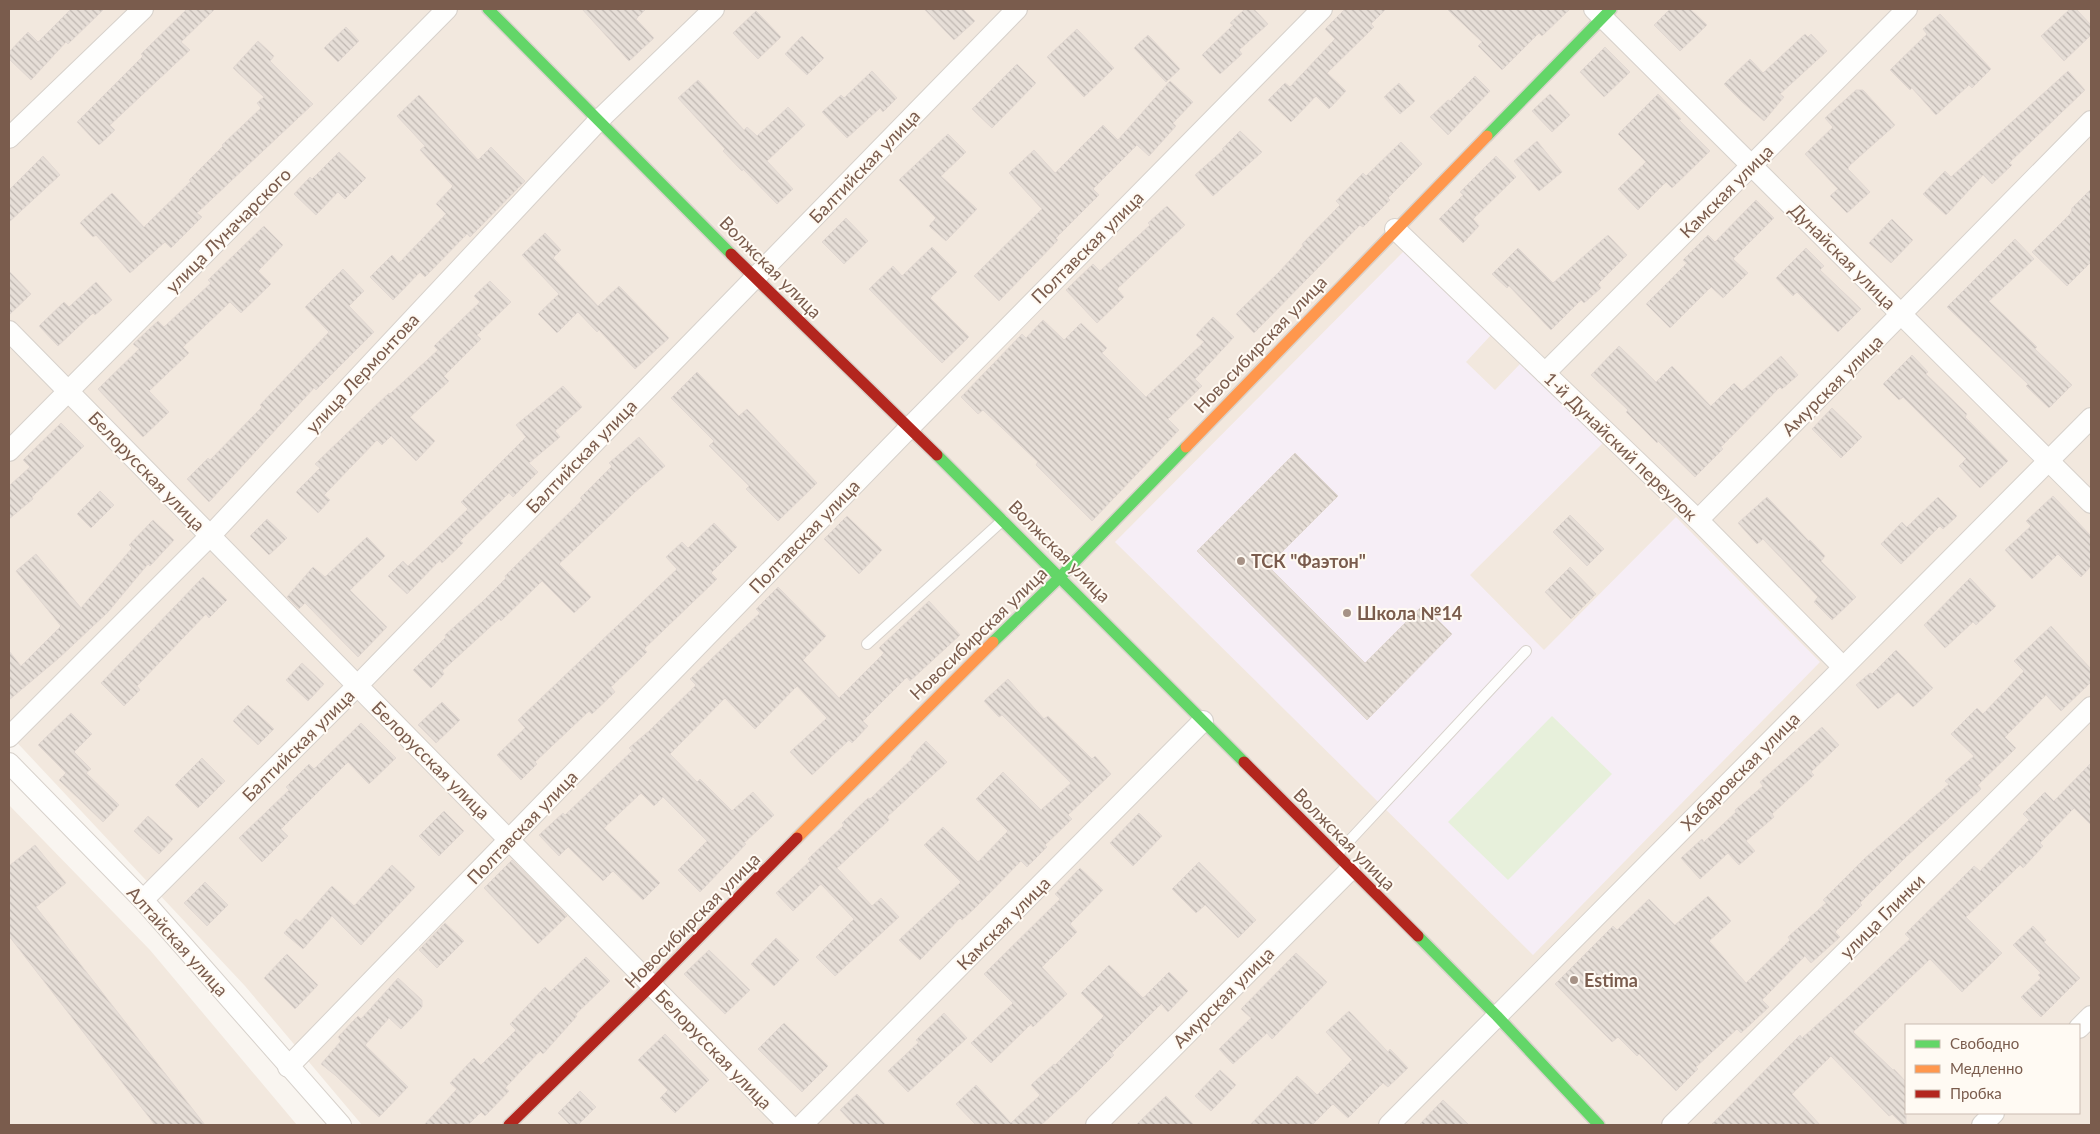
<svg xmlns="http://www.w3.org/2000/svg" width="2100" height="1134" viewBox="0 0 2100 1134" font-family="Lato,sans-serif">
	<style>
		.residential { fill: #f2e8de; fill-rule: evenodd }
		.education { fill: #f6eef6 }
		.green { fill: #e7f0db }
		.building { fill: url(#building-back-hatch); stroke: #e2d8d2 }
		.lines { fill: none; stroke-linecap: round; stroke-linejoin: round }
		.lane-casing { stroke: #d7d1cb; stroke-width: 12 }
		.street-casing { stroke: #d7d1cb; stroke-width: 22 }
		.fast-casing { stroke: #d9d2cb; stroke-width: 14 }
		.slow-casing { stroke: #d9d2cb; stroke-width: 14 }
		.jam-casing { stroke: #d9d2cb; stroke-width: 14 }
		.lane { stroke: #fefefd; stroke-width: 10 }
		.street { stroke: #fefefd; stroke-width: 20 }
		.fast { stroke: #63d668; stroke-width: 11 }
		.slow { stroke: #ff974d; stroke-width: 11 }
		.jam { stroke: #b3261e; stroke-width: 11 }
		.poi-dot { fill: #a69286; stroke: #fffaf3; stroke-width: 2 }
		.labels { text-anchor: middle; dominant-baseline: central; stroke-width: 4; stroke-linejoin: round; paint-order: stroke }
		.street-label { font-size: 18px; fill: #7a5c4d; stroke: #fffaf3 }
		.poi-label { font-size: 18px; font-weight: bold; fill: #7a5c4d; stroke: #fffaf3; text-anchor: start }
	</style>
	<defs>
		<pattern id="building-back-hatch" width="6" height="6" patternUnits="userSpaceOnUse" patternTransform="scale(1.25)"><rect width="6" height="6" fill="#e6ded7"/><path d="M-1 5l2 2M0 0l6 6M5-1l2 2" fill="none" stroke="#bfb7b1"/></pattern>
	</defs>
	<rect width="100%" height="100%" fill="#f9f5f0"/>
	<g class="residential">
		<path d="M9,9H2091V1125H362L245,986L9,734ZM1906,1025H2079V1113H1906Z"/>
		<polygon points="9,805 150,950 297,1125 9,1125"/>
	</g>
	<polygon class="education" points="1404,251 1491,335 1466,362 1495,390 1520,364 1603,443 1470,575 1544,650 1676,517 1820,662 1533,955 1115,542"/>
	<polygon class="green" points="1552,716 1612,774 1508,880 1448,822"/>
	<g class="building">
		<polygon points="71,9 104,9 68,44 66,42 31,80 9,59 9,52 28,32 38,42"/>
		<polygon points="187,9 215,9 181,42 190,50 110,125 115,130 99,145 77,122 143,56 141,54"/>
		<polygon points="582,9 646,9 636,19 654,38 629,61"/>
		<polygon points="924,9 963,9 975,21 954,40"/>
		<polygon points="1245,9 1254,9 1268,24 1239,50 1242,54 1220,74 1202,55 1233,25 1230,23"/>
		<polygon points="1345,9 1386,9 1371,24 1374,27 1327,73 1346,91 1329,109 1316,96 1291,122 1268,100 1285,83 1290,87 1335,39 1325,29"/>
		<polygon points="1447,9 1570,9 1542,36 1539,33 1502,70 1478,46 1482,42"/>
		<polygon points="1670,9 1690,9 1707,25 1680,51 1654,25"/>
		<polygon points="2070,9 2076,9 2091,25 2091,35 2064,61 2041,36"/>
		<polygon points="756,11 781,37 758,59 733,33"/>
		<polygon points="1940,14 1991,69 1972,88 1969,85 1936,115 1912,88 1910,90 1890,70 1927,34 1923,29"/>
		<polygon points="346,27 359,41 338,62 324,48"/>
		<polygon points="1077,29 1114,68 1084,97 1047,57"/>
		<polygon points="1805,34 1808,37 1811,34 1827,51 1780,94 1784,97 1764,121 1741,101 1724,84 1750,59 1763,73"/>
		<polygon points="1148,35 1180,69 1166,82 1134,48"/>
		<polygon points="802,36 824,58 807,75 785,54"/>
		<polygon points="258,41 274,56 270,61 313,104 197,213 202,217 171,248 165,242 130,273 96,235 93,237 80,223 112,193 144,227 191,181 189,180 223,146 222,145 261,108 257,103 264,97 233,68"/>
		<polygon points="1605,47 1630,72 1604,97 1580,72"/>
		<polygon points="1017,64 1036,83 992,128 972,109"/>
		<polygon points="872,71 897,98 883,112 880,108 847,138 822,112 841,95 844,98"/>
		<polygon points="2068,71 2085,90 2009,163 2012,165 1992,184 1983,175 1946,215 1923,194 1945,171 1951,177"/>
		<polygon points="1475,76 1490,91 1448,135 1430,117 1448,100 1450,101"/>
		<polygon points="698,80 744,130 747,127 757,136 788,107 805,125 767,161 793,189 777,204 743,169 742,171 723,151 725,149 678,98"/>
		<polygon points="1170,81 1193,102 1173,123 1176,126 1149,156 1137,145 1093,189 1099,195 1056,238 1058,240 999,301 974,276 1042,209 1009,173 1034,150 1055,173 1103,125 1118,140"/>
		<polygon points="1399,83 1415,101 1400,114 1384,97"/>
		<polygon points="1856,90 1863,90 1895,125 1849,166 1848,169 1870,192 1847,213 1830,196 1838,189 1805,154 1833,127 1825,118"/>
		<polygon points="1550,94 1570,115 1552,132 1532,111"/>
		<polygon points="1658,94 1681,119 1679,120 1710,151 1672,188 1666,182 1638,210 1618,189 1646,162 1618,134"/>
		<polygon points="419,95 478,160 491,147 525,181 470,237 467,234 425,277 420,272 393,300 370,277 392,255 399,263 446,214 436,204 453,186 420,150 425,146 397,116"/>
		<polygon points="1240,131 1262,152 1213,196 1195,175 1223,150 1222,149"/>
		<polygon points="948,134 966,152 941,176 977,209 946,241 929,226 936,218 899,180"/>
		<polygon points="1537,141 1562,172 1539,191 1514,161"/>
		<polygon points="1401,142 1422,164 1388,198 1390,200 1363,227 1360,225 1254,333 1236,314 1279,272 1303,246 1302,244 1340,205 1336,201 1363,173 1366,176"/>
		<polygon points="339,152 366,178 345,199 338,192 316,215 294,194 310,177 312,179"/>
		<polygon points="43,156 60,175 9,222 9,190"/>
		<polygon points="1496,156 1516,177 1473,219 1479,226 1463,243 1439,219 1463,195 1460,192"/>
		<polygon points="2091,189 2091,262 2067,286 2032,252 2071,213 2072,208"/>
		<polygon points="1756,200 1774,218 1733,259 1748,273 1723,298 1711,287 1670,328 1646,304 1687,263 1683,260 1708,235 1715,242"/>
		<polygon points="1167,206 1185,225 1117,289 1124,297 1097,323 1066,290 1093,264 1100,271 1150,225 1148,223"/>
		<polygon points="846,218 868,241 844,264 822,242"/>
		<polygon points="1892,219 1913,240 1891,263 1869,243"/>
		<polygon points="264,226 283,245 258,271 271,284 241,313 230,302 183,347 189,353 149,391 169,412 143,437 98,389 139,349 133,344 158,321 164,327 211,283 208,280"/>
		<polygon points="545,233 561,250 553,258 598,306 619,286 669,338 635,369 599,330 597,332 578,312 557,333 538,314 559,294 522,255"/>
		<polygon points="1608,235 1627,255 1598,284 1601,288 1584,303 1581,300 1551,330 1509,286 1507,288 1492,274 1518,248 1553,283"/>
		<polygon points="2015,239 2034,259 1989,301 2037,347 2035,349 2072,385 2049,408 2026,386 2028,384 1947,307"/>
		<polygon points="932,247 957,272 930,298 969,337 942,363 869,289 893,266 902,276"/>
		<polygon points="1806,248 1824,266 1820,270 1861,309 1838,332 1797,292 1793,296 1776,278"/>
		<polygon points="343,269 364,291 349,306 374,332 316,390 314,388 209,502 187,479 208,458 210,460 262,407 260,405 329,332 305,307"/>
		<polygon points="9,271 31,294 9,315"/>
		<polygon points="490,281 511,302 477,335 481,339 444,376 449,381 410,417 435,441 416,461 391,436 382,445 377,440 324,495 330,500 318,513 296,492 320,468 315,464 389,393 390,394 438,350 434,346 480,302 474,296"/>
		<polygon points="96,282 112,300 95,315 93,313 58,346 39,326 64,302 69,307"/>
		<polygon points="1213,317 1234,337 1195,379 1202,386 1168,419 1179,430 1092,521 1036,465 1038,462 983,410 978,414 961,397 1022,334 1026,338 1043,320 1064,340 1081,323 1107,348 1102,353 1146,397 1204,342 1196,335"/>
		<polygon points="1619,346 1656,382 1672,366 1711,406 1734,383 1742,391 1781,356 1798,375 1782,389 1780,387 1721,447 1723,449 1695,477 1658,441 1657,443 1626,412 1628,410 1591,375"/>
		<polygon points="1912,355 1928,372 1926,374 1967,414 1965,417 2008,461 1980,488 1959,466 1966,459 1903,397 1899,400 1883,384"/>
		<polygon points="697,372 739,416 747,409 817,483 778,521 746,489 749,486 709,446 714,441 671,398"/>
		<polygon points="563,386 582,407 555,431 560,437 529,463 538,472 513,497 509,493 460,541 463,543 442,563 440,560 407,594 388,576 403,561 408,566 468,509 461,502 526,437 516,425"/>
		<polygon points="1832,408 1862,437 1841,458 1812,429"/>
		<polygon points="61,423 84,446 32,497 33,499 9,519 9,486 30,467 23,460"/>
		<polygon points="639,437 665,466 635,492 559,564 591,597 574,613 542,581 501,621 499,619 442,671 444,674 431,688 413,670 446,637 445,635 482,602 506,578 505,576 582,500 580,498 612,466 609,463"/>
		<polygon points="1295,453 1338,496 1268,566 1365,663 1423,605 1452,634 1367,720 1197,551"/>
		<polygon points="100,491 114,505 91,528 77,514"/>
		<polygon points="2053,496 2091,536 2091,566 2081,577 2058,554 2032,579 2005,550 2031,526 2026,521"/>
		<polygon points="1767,497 1809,541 1810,540 1825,556 1821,561 1856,597 1832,620 1814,602 1818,597 1763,539 1757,544 1738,523"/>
		<polygon points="1938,497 1957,516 1943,529 1940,526 1901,564 1881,544 1902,522 1907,527"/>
		<polygon points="1570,515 1604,549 1587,566 1553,532"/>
		<polygon points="847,516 882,550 859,574 824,539"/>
		<polygon points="267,519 287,538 269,555 250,536"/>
		<polygon points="153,520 174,540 150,566 148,564 108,612 59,658 9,700 9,651 21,666 61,626 16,571 36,554 81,608 132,548 129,545"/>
		<polygon points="714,523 737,547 711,573 717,579 644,649 647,652 611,687 615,692 592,714 589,711 535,762 537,764 521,780 497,755 525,728 518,720 677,569 666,557 682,542 688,548"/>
		<polygon points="367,537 385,556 350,590 387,627 358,657 305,603 299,609 287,597 313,567 325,577"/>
		<polygon points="1570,567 1596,594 1571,619 1545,592"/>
		<polygon points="203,577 227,600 209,618 206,614 137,686 140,690 124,706 101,683"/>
		<polygon points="1970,578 1996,606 1976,625 1973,622 1945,648 1924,625"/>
		<polygon points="778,587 826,636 803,660 839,698 884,653 879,648 929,601 960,635 910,681 907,677 863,721 868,726 852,743 849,740 812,775 790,752 827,718 797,686 755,729 725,698 670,754 697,782 700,779 732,811 753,792 774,815 744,843 746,844 700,892 678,870 707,841 663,797 654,806 641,793 604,828 660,883 643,900 613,871 603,881 568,847 559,856 539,835 563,813 565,815 632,751 629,748 649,731 696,685 690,679 760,613 756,609"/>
		<polygon points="2051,626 2091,669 2091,682 2061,711 2046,695 2005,737 2016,748 1978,785 1981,789 1907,856 1860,903 1862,905 1835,932 1840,937 1811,963 1805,956 1762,1000 1769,1007 1741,1033 1737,1029 1696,1067 1698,1069 1676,1091 1639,1054 1637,1056 1618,1037 1612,1042 1555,984 1613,926 1617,930 1649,899 1675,925 1708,896 1731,921 1709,941 1746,983 1790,940 1788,937 1826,903 1823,900 1864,859 1949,784 1945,781 1974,756 1951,734 1977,708 1983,714 2024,671 2014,661"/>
		<polygon points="1896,650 1933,688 1913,707 1898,692 1878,709 1856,685 1870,673 1872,674"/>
		<polygon points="302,663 324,684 308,701 286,680"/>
		<polygon points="1008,679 1044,719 1048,716 1092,759 1095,756 1111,774 1068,815 1072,819 1045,845 1047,847 1027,867 1021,861 977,906 962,920 960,918 920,960 899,940 961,882 924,845 943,827 978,862 1008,831 976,799 1003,772 1041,810 1071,783 1002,715 999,717 984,701"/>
		<polygon points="442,702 460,720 436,743 418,725"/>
		<polygon points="248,705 274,729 258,745 233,721"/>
		<polygon points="71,713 92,734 74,752 91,769 86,773 119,805 103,822 59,780 66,773 38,745"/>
		<polygon points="361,723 396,758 369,784 348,762 281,829 288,836 262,862 239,838 289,790 286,787 309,764 314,769"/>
		<polygon points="1822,727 1839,745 1811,772 1814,775 1772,814 1774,817 1746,841 1755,851 1739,865 1728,853 1700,879 1681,858 1702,839 1704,842 1736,812 1735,810 1763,786 1760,782"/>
		<polygon points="926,741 947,762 887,817 889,820 837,868 872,906 881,898 899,917 835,976 816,957 854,919 821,884 793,911 776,893 810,861 808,859 844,825 842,823 868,798 870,799 913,758 911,757"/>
		<polygon points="202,758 225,781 198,808 175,785"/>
		<polygon points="2091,763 2091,825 2074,808 2040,843 2043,846 2023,868 2020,865 1966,917 2002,953 1962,992 1930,959 1853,1032 1893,1070 1894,1069 1906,1082 1906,1125 1903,1125 1892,1114 1889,1116 1831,1056 1792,1094 1820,1125 1711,1125 1800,1035 1802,1038 1848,997 1910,939 1905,934 1959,881 1974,866 1980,871 2029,820 2023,814 2045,792 2054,801"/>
		<polygon points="444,811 464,831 439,856 419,836"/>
		<polygon points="1139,813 1162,836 1133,866 1110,843"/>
		<polygon points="148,816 173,839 159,854 134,831"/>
		<polygon points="35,845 66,883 36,907 205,1125 155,1125 9,936 9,866"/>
		<polygon points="512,860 567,916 538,944 484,888"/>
		<polygon points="1199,862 1256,920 1238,938 1205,905 1196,913 1172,889"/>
		<polygon points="392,865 415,887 361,945 332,916 303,949 284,933 296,919 300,922 332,886 354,906"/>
		<polygon points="1080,868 1103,890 1070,924 1077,932 1042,967 1067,994 1033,1027 1031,1024 991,1063 971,1043 1013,1003 984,974 1060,899 1055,894"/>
		<polygon points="205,882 228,905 207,926 184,903"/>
		<polygon points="445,923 464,941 437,968 419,950"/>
		<polygon points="2033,926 2046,940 2044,942 2080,978 2041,1017 2021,997 2041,978 2038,975 2041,973 2013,945"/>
		<polygon points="776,938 799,960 774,986 751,964"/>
		<polygon points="709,950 750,990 725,1014 684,974"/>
		<polygon points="1296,953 1327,982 1272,1039 1267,1033 1233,1064 1219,1049 1251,1018 1241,1009"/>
		<polygon points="287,954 318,985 295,1009 264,978"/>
		<polygon points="586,957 610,981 575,1015 577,1016 543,1054 540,1051 505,1088 509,1091 485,1116 481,1112 468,1125 424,1125 457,1089 450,1083 474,1058 481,1065 516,1030 510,1024 545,987 550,992"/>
		<polygon points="1109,965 1143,998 1169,972 1188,991 1168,1012 1161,1004 1112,1053 1114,1055 1081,1088 1041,1125 976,1125 956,1104 976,1085 1011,1123 1040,1095 1031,1085 1054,1064 1055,1065 1104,1016 1081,993"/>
		<polygon points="398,978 422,1000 422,1007 401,1029 389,1018 365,1045 408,1087 379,1117 335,1075 321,1064 341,1041 338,1037 358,1016 361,1019"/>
		<polygon points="1349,1011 1388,1052 1390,1049 1408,1068 1388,1087 1383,1083 1348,1118 1333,1104 1312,1125 1250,1125 1297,1076 1317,1095 1352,1060 1326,1032"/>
		<polygon points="944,1013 967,1038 908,1092 888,1071 919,1042 916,1040"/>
		<polygon points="784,1023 828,1066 802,1092 758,1049"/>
		<polygon points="665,1034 709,1080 675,1113 660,1098 668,1090 638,1060"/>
		<polygon points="1220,1070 1236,1085 1211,1111 1195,1096"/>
		<polygon points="580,1091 596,1107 578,1125 570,1125 558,1113"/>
		<polygon points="857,1094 886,1125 854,1125 840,1110"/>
		<polygon points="1166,1096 1194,1125 1136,1125"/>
		<polygon points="1443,1100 1469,1125 1419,1125"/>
	</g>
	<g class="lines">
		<g class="lane-casing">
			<g id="lane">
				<polyline points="867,644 1003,520"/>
				<polyline points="1338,853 1526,651"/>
			</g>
		</g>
		<g class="street-casing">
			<g id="street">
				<polyline points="1594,9 2091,503"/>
				<polyline points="9,138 143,9"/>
				<polyline points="1395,229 1698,520 1843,667"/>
				<polyline points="9,331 789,1125"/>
				<polyline points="1545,373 1907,9"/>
				<polyline points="9,451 447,9"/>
				<polyline points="1698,520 2091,121"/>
				<polyline points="9,737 210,536 599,120 714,9"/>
				<polyline points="9,763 143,900 341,1125"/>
				<polyline points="143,900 357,686 1017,9"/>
				<polyline points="2079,1028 2091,1016"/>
				<polyline points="288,1067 909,428 1322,9"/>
				<polyline points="802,1125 1203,721"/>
				<polyline points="1096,1125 1350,870"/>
				<polyline points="1389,1125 2091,418"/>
				<polyline points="1672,1125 2091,707"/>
				<polyline points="1982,1125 1994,1113"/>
			</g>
		</g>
		<g class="fast-casing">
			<g id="fast">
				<polyline points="488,9 731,254"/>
				<polyline points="1487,136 1611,9"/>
				<polyline points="937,455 1244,762"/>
				<polyline points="993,642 1060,577 1186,447"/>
				<polyline points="1418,936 1497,1016 1599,1125"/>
			</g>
		</g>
		<g class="slow-casing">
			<g id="slow">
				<polyline points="1186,447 1487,136"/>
				<polyline points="797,838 993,642"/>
			</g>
		</g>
		<g class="jam-casing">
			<g id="jam">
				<polyline points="731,254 937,455"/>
				<polyline points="1244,762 1418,936"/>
				<polyline points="509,1125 652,985 797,838"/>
			</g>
		</g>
		<use href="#lane" class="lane"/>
		<use href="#street" class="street"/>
		<use href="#fast" class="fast"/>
		<use href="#slow" class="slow"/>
		<use href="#jam" class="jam"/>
	</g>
	<g class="poi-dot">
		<circle cx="1241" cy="561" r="5"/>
		<circle cx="1347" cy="613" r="5"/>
		<circle cx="1574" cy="980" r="5"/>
	</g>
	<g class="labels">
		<g class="street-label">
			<text transform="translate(864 166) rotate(-46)">Балтийская улица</text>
			<text transform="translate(1726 191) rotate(-45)">Камская улица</text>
			<text transform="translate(228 230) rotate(-45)">улица Луначарского</text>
			<text transform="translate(1087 247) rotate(-45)">Полтавская улица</text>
			<text transform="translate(1843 256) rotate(45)">Дунайская улица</text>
			<text transform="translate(771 267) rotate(45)">Волжская улица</text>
			<text transform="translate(1260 344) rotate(-46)">Новосибирская улица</text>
			<text transform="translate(362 373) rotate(-47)">улица Лермонтова</text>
			<text transform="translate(1832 385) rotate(-45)">Амурская улица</text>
			<text transform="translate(1621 446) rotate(44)">1-й Дунайский переулок</text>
			<text transform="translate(581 456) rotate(-46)">Балтийская улица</text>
			<text transform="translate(147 471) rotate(46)">Белорусская улица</text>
			<text transform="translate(804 536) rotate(-46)">Полтавская улица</text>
			<text transform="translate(1060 551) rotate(45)">Волжская улица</text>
			<text transform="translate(978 633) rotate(-44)">Новосибирская улица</text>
			<text transform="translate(298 745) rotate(-45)">Балтийская улица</text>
			<text transform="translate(431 760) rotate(45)">Белорусская улица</text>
			<text transform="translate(1740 771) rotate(-45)">Хабаровская улица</text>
			<text transform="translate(522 827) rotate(-46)">Полтавская улица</text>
			<text transform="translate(1345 839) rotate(45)">Волжская улица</text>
			<text transform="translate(1882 916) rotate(-45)">улица Глинки</text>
			<text transform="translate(692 920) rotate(-45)">Новосибирская улица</text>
			<text transform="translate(1003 923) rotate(-45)">Камская улица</text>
			<text transform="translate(178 941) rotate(48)">Алтайская улица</text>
			<text transform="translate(1223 997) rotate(-45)">Амурская улица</text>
			<text transform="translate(714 1049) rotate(46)">Белорусская улица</text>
		</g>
		<g class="poi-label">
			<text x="1251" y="561">ТСК "Фаэтон"</text>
			<text x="1357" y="613">Школа №14</text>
			<text x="1584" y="980">Estima</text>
		</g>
	</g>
	<rect width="2100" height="1134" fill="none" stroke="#7a5c4d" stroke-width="20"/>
	<rect x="1905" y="1024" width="175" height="90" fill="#fffaf3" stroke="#cabbb1"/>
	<rect x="1915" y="1040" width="25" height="8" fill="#63d668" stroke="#cabbb1"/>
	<text x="1950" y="1049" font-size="15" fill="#7a5c4d">Свободно</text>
	<rect x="1915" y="1065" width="25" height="8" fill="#ff974d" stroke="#cabbb1"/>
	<text x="1950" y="1074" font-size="15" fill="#7a5c4d">Медленно</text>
	<rect x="1915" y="1090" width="25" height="8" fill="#b3261e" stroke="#cabbb1"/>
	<text x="1950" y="1099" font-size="15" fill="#7a5c4d">Пробка</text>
</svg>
